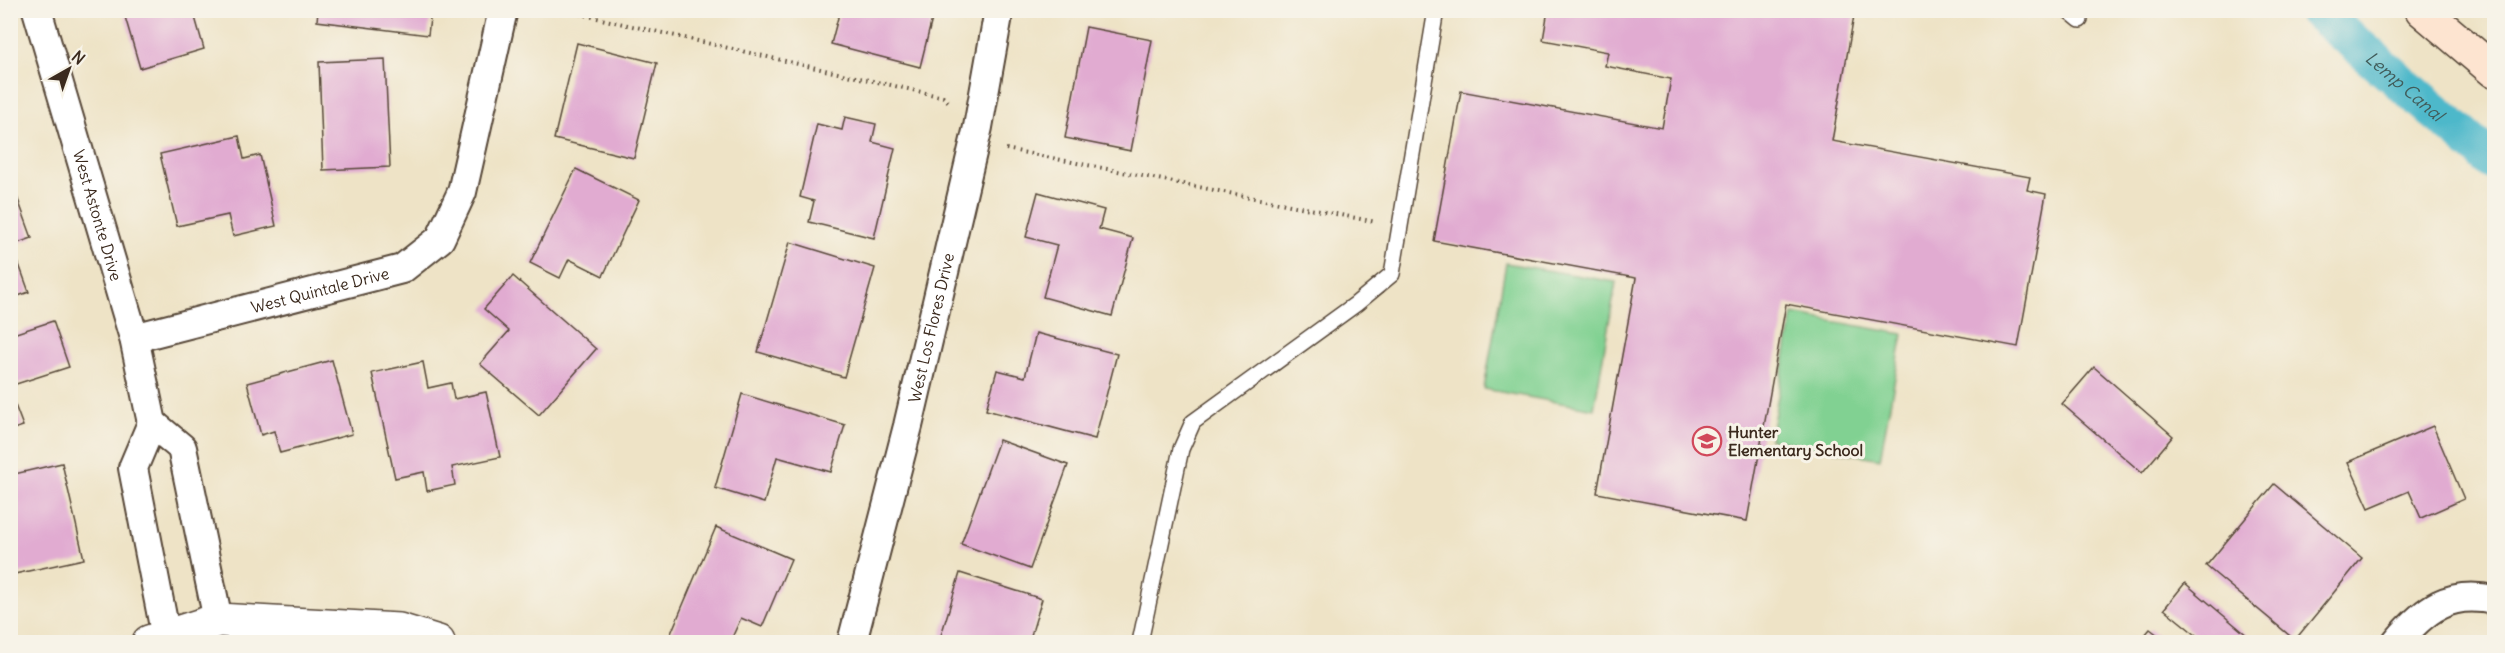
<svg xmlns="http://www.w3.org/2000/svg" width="2505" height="653" viewBox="0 0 2505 653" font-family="Delius,sans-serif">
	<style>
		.green { fill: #81d192; stroke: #5e7e58; stroke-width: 1.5 }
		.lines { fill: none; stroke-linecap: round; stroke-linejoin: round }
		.canal { stroke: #4db8ca; stroke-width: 38 }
		.building { fill: #e1abd1 }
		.service-casing { stroke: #564637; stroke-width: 18 }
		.minor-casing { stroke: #564637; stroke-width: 32 }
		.tertiary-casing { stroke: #564637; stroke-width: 36 }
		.secondary-casing { stroke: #564637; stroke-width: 36 }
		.path { stroke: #564637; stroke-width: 4; stroke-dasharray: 1.5 4.5; stroke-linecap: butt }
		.service { stroke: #fff; stroke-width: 15 }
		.minor { stroke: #fff; stroke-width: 28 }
		.tertiary { stroke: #fff; stroke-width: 33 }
		.secondary { stroke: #fde4d0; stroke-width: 33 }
		.labels { text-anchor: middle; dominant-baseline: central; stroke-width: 6; stroke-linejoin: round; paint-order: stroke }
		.street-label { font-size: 16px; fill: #3b2a1e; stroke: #f7f3e8 }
		.poi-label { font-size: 16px; font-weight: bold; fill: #3b2a1e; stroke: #f7f3e8; text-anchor: start }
		.water-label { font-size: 18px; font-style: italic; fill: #415c5a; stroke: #f7f3e8 }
	</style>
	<rect width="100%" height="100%" fill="#f7f3e8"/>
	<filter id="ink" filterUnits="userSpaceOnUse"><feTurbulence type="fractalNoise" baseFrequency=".0167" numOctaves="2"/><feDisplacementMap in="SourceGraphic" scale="12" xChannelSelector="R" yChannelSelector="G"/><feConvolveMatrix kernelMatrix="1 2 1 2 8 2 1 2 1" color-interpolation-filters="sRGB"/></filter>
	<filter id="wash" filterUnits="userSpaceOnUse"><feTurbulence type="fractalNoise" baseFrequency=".008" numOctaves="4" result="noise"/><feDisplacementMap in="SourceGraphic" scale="24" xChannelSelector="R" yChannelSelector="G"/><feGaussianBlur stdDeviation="1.35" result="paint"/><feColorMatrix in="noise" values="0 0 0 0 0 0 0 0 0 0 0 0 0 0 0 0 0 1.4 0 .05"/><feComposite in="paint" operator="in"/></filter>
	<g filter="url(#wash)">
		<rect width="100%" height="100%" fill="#eee3c6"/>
		<g class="green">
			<polygon points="1506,263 1616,282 1594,409 1484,389"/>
			<polygon points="1793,314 1903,334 1880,459 1770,439"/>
		</g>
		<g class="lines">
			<path class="canal" id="s1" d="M2316,10L2494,162"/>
		</g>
		<g id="blocks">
			<g class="building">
				<polygon points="123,10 193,10 204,49 140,68"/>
				<polygon points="318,10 431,10 428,35 317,21"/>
				<polygon points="840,10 915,10 933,15 920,67 831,44"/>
				<polygon points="1548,10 1855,10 1832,141 2030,177 2027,190 2046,194 2018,347 1786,304 1747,521 1597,493 1636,278 1434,241 1461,91 1662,128 1671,79 1605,66 1608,52 1543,40"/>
				<polygon points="1086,27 1152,40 1131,151 1065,138"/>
				<polygon points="577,43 657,63 634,158 554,139"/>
				<polygon points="385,59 390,167 323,170 319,62"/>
				<polygon points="845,117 876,124 872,142 895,148 874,238 809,222 814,201 800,197 817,124 842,130"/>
				<polygon points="239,136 244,159 260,155 276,226 233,236 228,215 177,226 160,154"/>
				<polygon points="576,169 639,200 603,276 569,259 560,278 530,263"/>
				<polygon points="12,183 32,238 12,245 29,292 10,299 10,184"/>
				<polygon points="1038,192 1104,210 1099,229 1133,238 1112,316 1043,297 1057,245 1026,237"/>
				<polygon points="790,242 875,268 844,377 758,352"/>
				<polygon points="513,276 596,349 539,415 480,364 509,331 484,309"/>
				<polygon points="53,321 69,367 10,386 10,335"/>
				<polygon points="1036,333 1117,354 1095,439 986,410 997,370 1025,377"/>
				<polygon points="332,360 352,434 280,453 274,431 261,435 247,383"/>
				<polygon points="423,362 428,388 451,383 454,399 486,392 500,457 452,467 455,485 427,491 424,472 395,478 372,373"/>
				<polygon points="2094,367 2173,436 2142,473 2062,404"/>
				<polygon points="10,392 23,426 10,430"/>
				<polygon points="742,394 845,425 831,472 777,457 764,503 715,488"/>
				<polygon points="2433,426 2464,499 2421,518 2409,491 2369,508 2348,462"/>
				<polygon points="999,440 1068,465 1030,569 961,544"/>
				<polygon points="62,463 84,559 10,575 10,475"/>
				<polygon points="2274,484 2362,558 2295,640 2206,566"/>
				<polygon points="716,527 791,559 762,627 741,618 730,642 680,642 669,638"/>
				<polygon points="960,573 1042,599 1029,642 939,642"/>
				<polygon points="2185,583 2255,642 2189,642 2196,635 2164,609"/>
				<polygon points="2150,629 2167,642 2139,642"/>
			</g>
		</g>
	</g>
	<g filter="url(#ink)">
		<use href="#blocks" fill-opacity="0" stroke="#564637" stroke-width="1.5"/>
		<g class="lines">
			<g class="service-casing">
				<g id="service">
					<polyline points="2068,10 2080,20"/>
					<polyline points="1140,642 1181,449 1193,422 1356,304 1392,274 1436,10"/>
				</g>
			</g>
			<g class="minor-casing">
				<g id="minor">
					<path id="s2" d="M37,10L134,338L152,423"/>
					<path id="s3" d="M134,338L402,269L440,239L462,192L503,10"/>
					<polyline points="166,637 133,468 152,423 182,448 218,620"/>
					<path id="s4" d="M852,642L908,426L978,127L999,10"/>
					<path d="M2397,642C2425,609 2449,590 2494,600"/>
				</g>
			</g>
			<g class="tertiary-casing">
				<polyline id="tertiary" points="149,642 218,620 399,630 438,642"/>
			</g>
			<g class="secondary-casing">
				<polyline id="secondary" points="2422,10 2494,71"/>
			</g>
			<g class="path">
				<polyline points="562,10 943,97 950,103"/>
				<polyline points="1006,149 1376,222"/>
			</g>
			<use href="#service" class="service"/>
			<use href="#minor" class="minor"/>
			<use href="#tertiary" class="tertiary"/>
			<use href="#secondary" class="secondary"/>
		</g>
	</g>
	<defs>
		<g id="school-ring" transform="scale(1.5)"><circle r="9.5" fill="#f7f3e8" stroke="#d1495b" stroke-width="1.5"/><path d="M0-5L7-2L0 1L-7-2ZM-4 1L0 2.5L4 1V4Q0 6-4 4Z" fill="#d1495b"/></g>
	</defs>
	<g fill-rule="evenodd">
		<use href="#school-ring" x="1707" y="441"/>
	</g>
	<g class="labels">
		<g class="street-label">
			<text stroke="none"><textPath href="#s2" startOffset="214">West Astonte Drive</textPath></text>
			<text stroke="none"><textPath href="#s3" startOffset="192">West Quintale Drive</textPath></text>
			<text stroke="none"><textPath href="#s4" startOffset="324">West Los Flores Drive</textPath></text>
		</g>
		<g class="poi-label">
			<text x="1728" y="432">Hunter<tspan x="1728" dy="18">Elementary School</tspan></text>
		</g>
		<g class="water-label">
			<text stroke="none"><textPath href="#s1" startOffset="117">Lemp Canal</textPath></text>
		</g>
	</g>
	<rect width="2505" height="653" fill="none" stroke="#f7f3e8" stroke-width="36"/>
	<g transform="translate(69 69) rotate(40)" stroke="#f7f3e8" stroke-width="4.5" paint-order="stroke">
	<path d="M0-4.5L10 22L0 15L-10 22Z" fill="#3b2a1e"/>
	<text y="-9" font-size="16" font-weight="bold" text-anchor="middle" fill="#3b2a1e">N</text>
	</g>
</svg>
